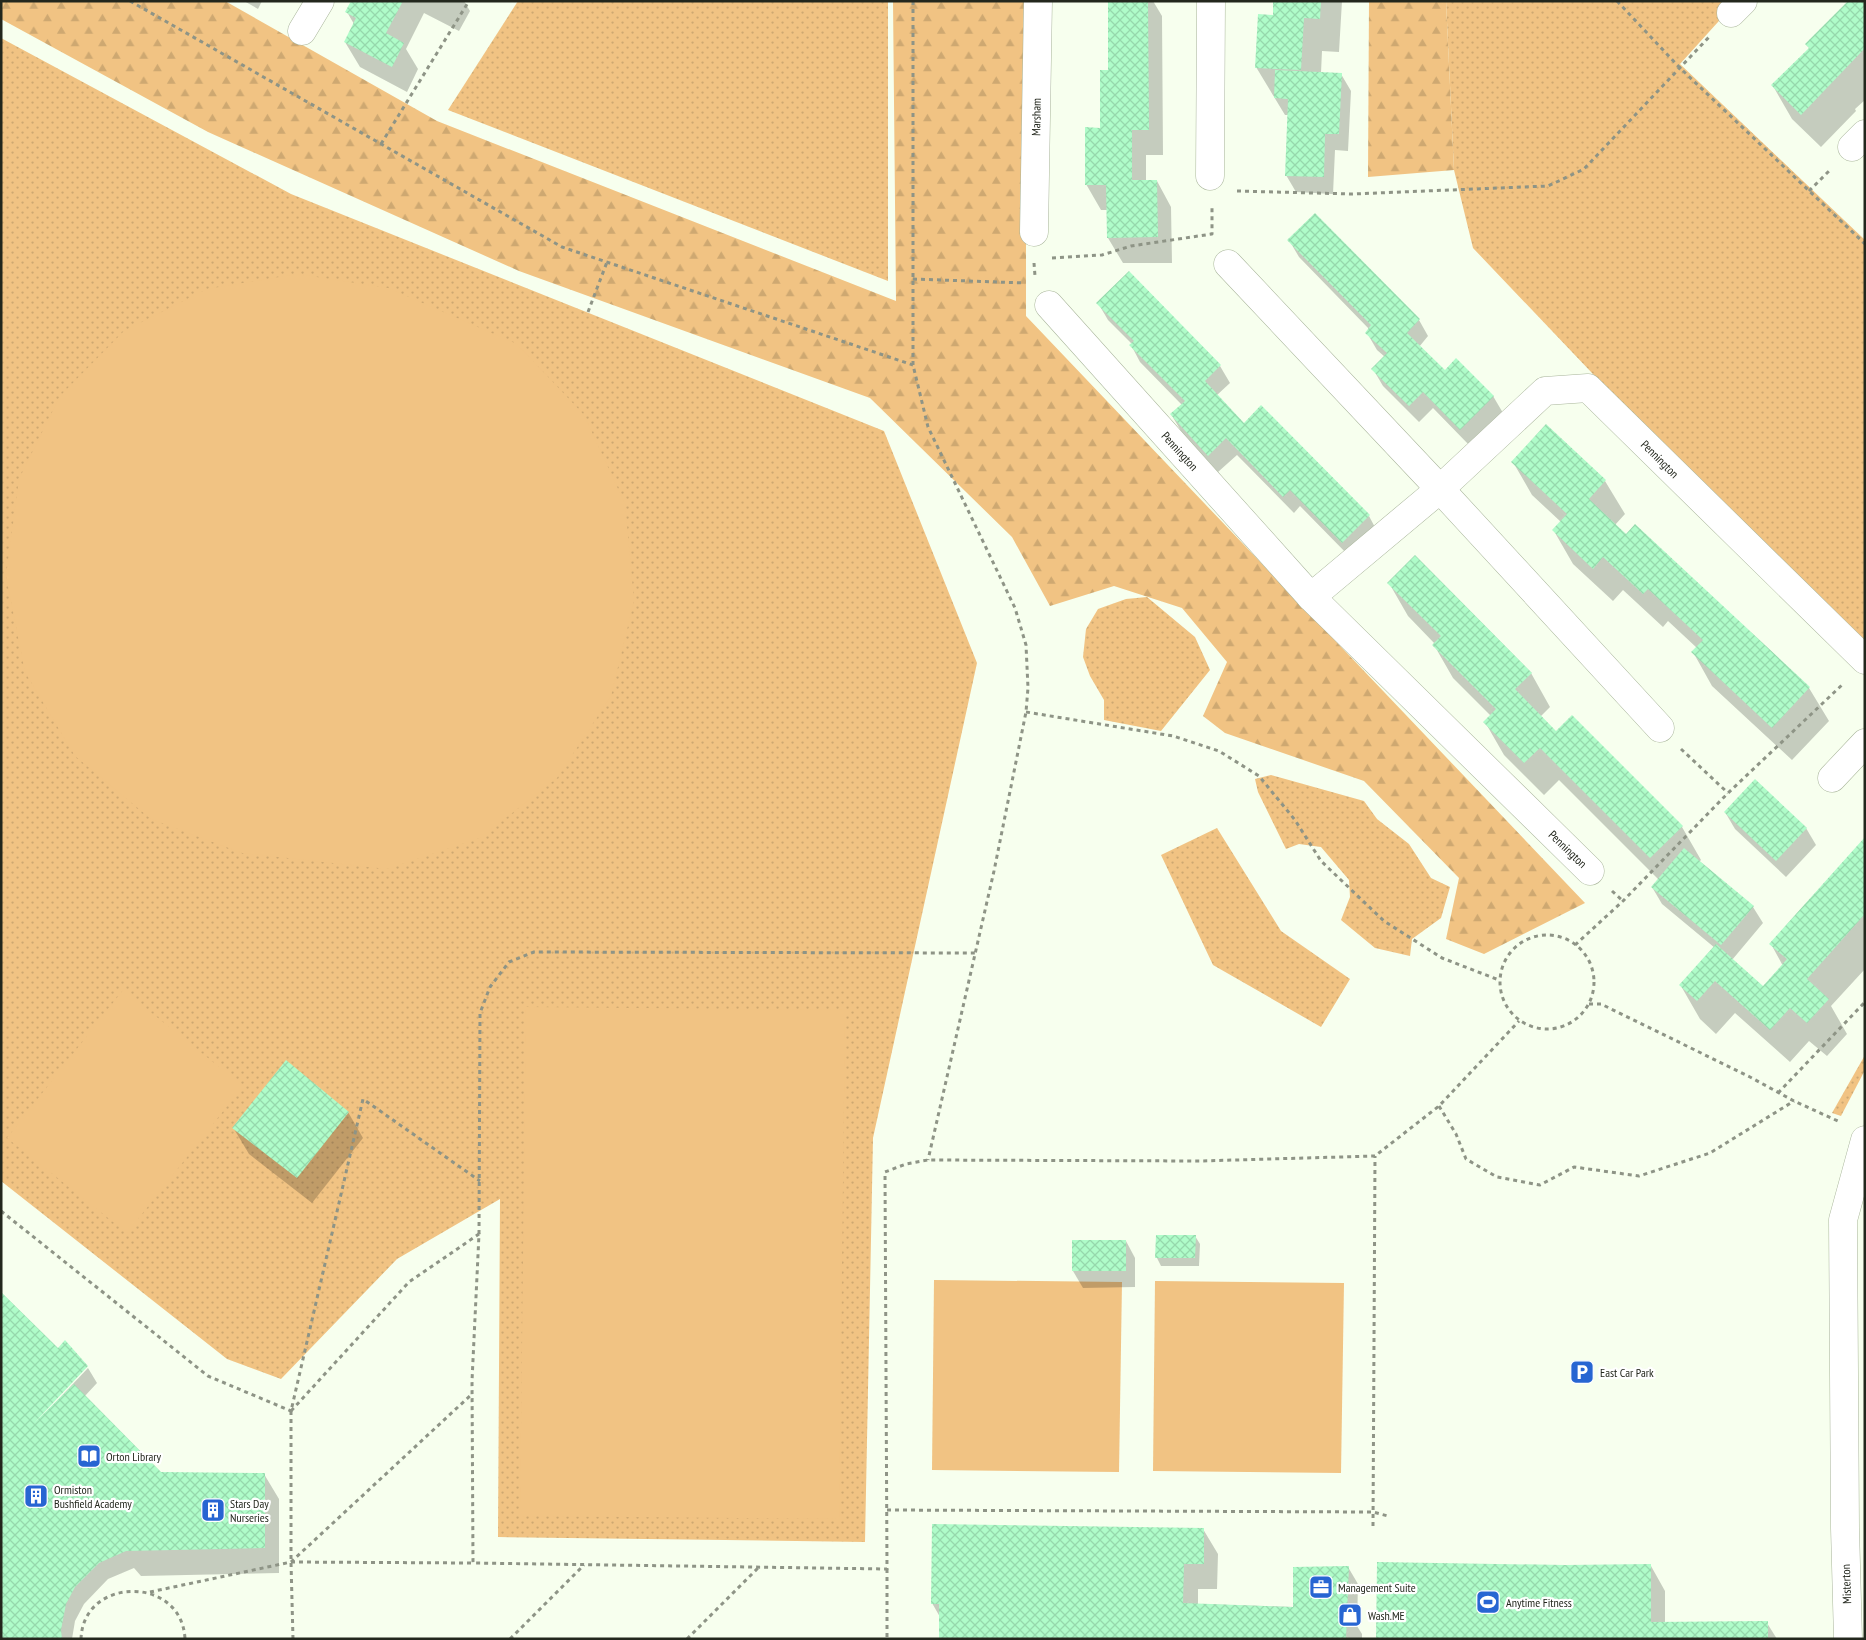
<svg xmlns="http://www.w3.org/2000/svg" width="1866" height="1640" viewBox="0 0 1866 1640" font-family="'PT Sans Narrow',sans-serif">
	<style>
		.green { fill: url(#green-dots) }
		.forest { fill: url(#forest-firs) }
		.pitch { fill: #f1c383 }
		.shadow { fill: #0003 }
		.building { fill: url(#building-cross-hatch) }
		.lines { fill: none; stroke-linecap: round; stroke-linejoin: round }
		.minor-casing { stroke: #a9b59b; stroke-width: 29 }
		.path { stroke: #8e9486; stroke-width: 3; stroke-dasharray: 4 4; stroke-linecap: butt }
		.minor { stroke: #fff; stroke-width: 28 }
		.labels { text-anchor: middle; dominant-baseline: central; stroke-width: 4.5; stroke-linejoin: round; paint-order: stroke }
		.street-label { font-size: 12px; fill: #23271d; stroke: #fff }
		.poi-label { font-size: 12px; fill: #23271d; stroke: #fff; text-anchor: start }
	</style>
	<defs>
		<pattern id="green-dots" width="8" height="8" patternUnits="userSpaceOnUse" patternTransform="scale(1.25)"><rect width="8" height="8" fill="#f1c383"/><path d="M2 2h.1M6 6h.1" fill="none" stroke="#cea871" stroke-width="1.8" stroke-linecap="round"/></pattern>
		<pattern id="forest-firs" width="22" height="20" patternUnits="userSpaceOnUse" patternTransform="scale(1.25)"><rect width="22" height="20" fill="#f1c383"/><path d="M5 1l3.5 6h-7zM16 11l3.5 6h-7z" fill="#cea871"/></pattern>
		<pattern id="building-cross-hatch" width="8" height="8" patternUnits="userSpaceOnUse" patternTransform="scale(1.25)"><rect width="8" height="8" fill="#affcc9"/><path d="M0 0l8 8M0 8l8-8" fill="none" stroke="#96d8ac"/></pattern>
	</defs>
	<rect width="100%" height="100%" fill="#f7ffee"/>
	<g class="green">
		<polygon points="518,1 888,1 888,281 448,110"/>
		<polygon points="1446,1 1737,1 1680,64 1865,240 1864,659 1473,248 1454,170"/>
		<polygon points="1,38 291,194 884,431 977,663 873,1138 865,1542 498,1537 500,1199 397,1259 281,1379 227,1359 1,1181"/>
		<polygon points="1147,597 1195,637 1210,670 1161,731 1104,720 1104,700 1090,676 1083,657 1086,629 1098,609 1126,599"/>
		<polygon points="1271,775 1364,801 1377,819 1409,844 1431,878 1450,887 1441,918 1412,939 1410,956 1375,948 1341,920 1350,897 1349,880 1321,847 1299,844 1286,849 1258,792 1255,779"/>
		<polygon points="1217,828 1281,931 1350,979 1321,1027 1213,965 1161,855"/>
		<polygon points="1865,1055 1865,1070 1841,1116 1832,1113"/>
	</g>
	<g class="forest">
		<polygon points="1,1 225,1 437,121 896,301 893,1 1026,1 1026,316 1585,903 1484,954 1446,939 1459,878 1364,781 1225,733 1203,716 1227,662 1182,608 1114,586 1050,606 1012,537 870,398 519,271 208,132 1,19"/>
		<polygon points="1369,1 1446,1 1454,170 1368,177"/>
	</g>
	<g class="pitch">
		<polygon points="297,274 388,288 517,344 584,415 625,504 634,601 611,696 557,778 480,838 387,869 242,853 151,819 75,756 25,672 6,576 19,479 60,396 124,331 207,289"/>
		<polygon points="123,990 243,1086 127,1233 7,1138"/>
		<polygon points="526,1007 845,1010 839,1519 520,1516"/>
		<polygon points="934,1280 1122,1282 1119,1472 932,1470"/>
		<polygon points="1155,1281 1344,1283 1341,1473 1153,1471"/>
	</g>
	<g class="shadow">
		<polygon points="244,1 262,1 258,9"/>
		<polygon points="353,1 464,1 470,11 459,31 424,13 406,49 418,69 407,92 360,67 345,42 354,24 347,12"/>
		<polygon points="1109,1 1153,1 1162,16 1163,155 1146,155 1146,181 1157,181 1171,207 1172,263 1123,263 1108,238 1108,210 1101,210 1086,184 1101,129 1109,71"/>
		<polygon points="1275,1 1342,1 1339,52 1322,51 1321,73 1341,74 1351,91 1348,151 1335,150 1333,194 1296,192 1286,175 1288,115 1285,115 1256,67 1274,16"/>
		<polygon points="1865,1 1865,100 1855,109 1856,111 1821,147 1792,119 1773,86 1810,49 1807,44"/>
		<polygon points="1289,240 1419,320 1428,336 1419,347 1445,372 1493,396 1503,413 1470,446 1433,408 1419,422 1383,386 1373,369 1385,357 1377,350 1367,333 1369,329 1299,257"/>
		<polygon points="1098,303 1220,366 1230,383 1217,395 1244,424 1369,516 1378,533 1352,559 1300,506 1294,513 1237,455 1218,472 1181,431 1171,414 1182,405 1140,362 1131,345 1132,344 1108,320"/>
		<polygon points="1546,426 1605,481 1625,514 1615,525 1809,688 1829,721 1792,760 1712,686 1693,652 1697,648 1668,621 1663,627 1623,590 1613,601 1573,564 1554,531 1561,522 1532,495 1513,462"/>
		<polygon points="1389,583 1531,673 1550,707 1540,717 1556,732 1682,827 1701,860 1699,862 1753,907 1763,923 1732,960 1763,988 1783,966 1771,944 1865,839 1865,969 1831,1006 1847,1034 1827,1056 1809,1041 1790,1062 1735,1013 1716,1034 1700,1019 1681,986 1715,948 1662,904 1652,887 1659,880 1559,780 1544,795 1504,755 1485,722 1491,716 1453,678 1434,645 1435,644 1408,616"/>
		<polygon points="1725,812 1806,828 1816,845 1786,877 1735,829"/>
		<polygon points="348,1112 363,1138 312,1203 249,1154 234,1129"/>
		<polygon points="1195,1236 1200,1244 1199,1266 1161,1266 1157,1258"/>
		<polygon points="1126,1241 1135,1258 1135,1287 1083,1288 1073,1271"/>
		<polygon points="88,1368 97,1383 84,1397 160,1473 264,1474 279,1499 279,1573 141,1576 134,1568 108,1579 84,1604 75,1621 72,1639 1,1639 12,1444 14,1446"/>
		<polygon points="1203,1529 1218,1554 1217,1589 1198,1589 1198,1604 1294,1607 1348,1567 1358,1584 1357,1626 1362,1634 1362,1639 940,1639 940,1617 932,1603"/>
		<polygon points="1565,1566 1651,1566 1665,1591 1665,1624 1767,1623 1777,1639 1377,1639"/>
	</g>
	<g class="building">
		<polygon points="351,1 403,1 386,33 404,43 392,67 344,42 356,18 345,12"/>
		<polygon points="1108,1 1148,1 1149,130 1132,130 1132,180 1157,180 1158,237 1107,238 1106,185 1085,185 1085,127 1100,128 1100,70 1108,70"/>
		<polygon points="1273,1 1321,1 1320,19 1304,18 1301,70 1255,68 1258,14 1273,15"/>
		<polygon points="1848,1 1865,1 1865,48 1801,115 1771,85 1809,48 1805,44"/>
		<polygon points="1275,70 1342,73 1339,134 1325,134 1324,177 1285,176 1288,99 1274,98"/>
		<polygon points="1315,213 1420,319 1407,333 1445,370 1456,358 1494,396 1460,430 1423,392 1409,406 1371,369 1387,353 1365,333 1371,325 1287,240"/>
		<polygon points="1129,271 1221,365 1205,381 1244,423 1261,405 1370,515 1342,543 1290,490 1283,497 1226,438 1208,456 1170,414 1185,401 1129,345 1134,341 1096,303"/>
		<polygon points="1546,424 1606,480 1589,499 1626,534 1635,524 1810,687 1772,728 1691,652 1703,640 1648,589 1643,594 1603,557 1593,569 1552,530 1567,514 1511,462"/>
		<polygon points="1415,555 1532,673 1515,689 1556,731 1572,715 1683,826 1650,858 1540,748 1524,763 1483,722 1496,709 1432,645 1441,636 1387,583"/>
		<polygon points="1755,779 1807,828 1776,861 1724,812"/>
		<polygon points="1865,837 1865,914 1807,979 1829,999 1807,1023 1790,1008 1770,1030 1715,981 1697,1001 1679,985 1716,944 1763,986 1787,959 1769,944"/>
		<polygon points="1684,848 1754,906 1721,945 1651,887"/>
		<polygon points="286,1060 349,1112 297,1178 232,1128"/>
		<polygon points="1156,1235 1196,1235 1195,1258 1155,1258"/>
		<rect x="1072" y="1240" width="54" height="31"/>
		<polygon points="1,1292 58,1348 65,1340 88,1366 35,1422 74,1384 161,1472 265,1473 265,1548 126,1551 99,1563 75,1587 66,1604 61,1630 62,1639 1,1639"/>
		<polygon points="932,1524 1204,1528 1204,1564 1184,1564 1183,1603 1293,1607 1293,1567 1349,1566 1346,1639 939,1639 939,1604 931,1604"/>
		<polygon points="1377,1562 1565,1565 1651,1564 1651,1622 1768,1621 1768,1639 1376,1639"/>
	</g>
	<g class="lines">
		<g class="minor-casing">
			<g id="minor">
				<polyline points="1731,13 1743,1"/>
				<polyline points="302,31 320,1"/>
				<polyline points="1852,147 1865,134"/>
				<polyline points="1210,176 1211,1"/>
				<polyline points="1034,232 1038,1"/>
				<polyline points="1228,264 1440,489 1660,728"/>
				<polyline points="1049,305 1311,597 1590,871"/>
				<polyline points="1311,597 1440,489 1545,391 1588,388 1865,660"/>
				<polyline points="1832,778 1865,743"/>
				<polyline points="1848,1639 1845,1528 1843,1220 1865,1140"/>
			</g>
		</g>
		<g class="path">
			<polyline points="130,1 562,247 913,365"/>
			<polyline points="913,1 913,365 928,427 1015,608 1026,645 1028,688 1026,712 994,871 928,1160"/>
			<polyline points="1617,1 1680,68 1865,244"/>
			<polyline points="381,144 469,1"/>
			<polyline points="1237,191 1352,194 1548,186 1584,169 1710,36"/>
			<polyline points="1809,191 1830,170"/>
			<polyline points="1052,258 1102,255 1131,246 1212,234 1212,207"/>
			<polyline points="1034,263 1035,276"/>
			<polyline points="913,279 1025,283"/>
			<polyline points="588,312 607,262"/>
			<polyline points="1026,712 1173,736 1219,751 1259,776 1295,820 1321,861 1384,921 1442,958 1499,980"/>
			<polyline points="1681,749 1728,793"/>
			<polyline points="1612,891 1623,901"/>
			<circle cx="1547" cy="982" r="47"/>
			<polyline points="1575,945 1623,901 1728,793 1843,684"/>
			<polyline points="1589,1004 1601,1004 1750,1077 1794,1101 1840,1122"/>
			<polyline points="1778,1093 1865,1002"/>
			<polyline points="1439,1106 1456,1134 1466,1159 1497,1177 1540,1185 1574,1167 1639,1176 1710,1153 1794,1101"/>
			<polyline points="1,1211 208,1376 291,1411"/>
			<polyline points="479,1234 480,1013 490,987 509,962 534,952 975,953"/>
			<polyline points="291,1411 409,1282 479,1234 472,1381 473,1563 887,1569 885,1172 906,1164 928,1160 1200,1161 1375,1156 1439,1106 1519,1021"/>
			<polyline points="887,1510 1373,1512 1388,1516"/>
			<polyline points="1373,1526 1375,1156"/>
			<polyline points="291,1562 473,1563"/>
			<polyline points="887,1569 887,1639"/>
			<polyline points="150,1592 291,1562 472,1394"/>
			<path d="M81,1639C83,1576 182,1575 185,1639"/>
			<polyline points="293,1639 291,1562 291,1411 363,1099 480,1181"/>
			<polyline points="510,1639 584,1565"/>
			<polyline points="687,1639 759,1567"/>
		</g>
		<use href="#minor" class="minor"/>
	</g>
	<defs>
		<g id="parking-square" transform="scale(1.25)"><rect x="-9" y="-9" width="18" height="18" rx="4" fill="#2765d2" stroke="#fff"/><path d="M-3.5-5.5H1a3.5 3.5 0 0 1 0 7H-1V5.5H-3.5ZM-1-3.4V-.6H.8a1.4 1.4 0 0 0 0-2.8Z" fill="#fff"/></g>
		<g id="library-square" transform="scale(1.25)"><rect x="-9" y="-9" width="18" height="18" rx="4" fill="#2765d2" stroke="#fff"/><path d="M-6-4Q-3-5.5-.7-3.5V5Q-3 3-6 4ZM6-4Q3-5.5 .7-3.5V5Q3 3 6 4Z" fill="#fff"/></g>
		<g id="building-square" transform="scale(1.25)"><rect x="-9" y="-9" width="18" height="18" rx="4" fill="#2765d2" stroke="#fff"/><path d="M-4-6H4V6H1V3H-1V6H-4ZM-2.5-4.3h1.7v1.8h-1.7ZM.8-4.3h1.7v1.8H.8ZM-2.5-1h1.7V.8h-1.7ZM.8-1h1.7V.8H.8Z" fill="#fff"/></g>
		<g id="office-square" transform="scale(1.25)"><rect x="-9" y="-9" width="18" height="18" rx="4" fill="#2765d2" stroke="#fff"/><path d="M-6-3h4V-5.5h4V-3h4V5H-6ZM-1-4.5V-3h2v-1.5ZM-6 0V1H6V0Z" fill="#fff"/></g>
		<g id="stadium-square" transform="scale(1.25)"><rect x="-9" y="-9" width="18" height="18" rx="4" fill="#2765d2" stroke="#fff"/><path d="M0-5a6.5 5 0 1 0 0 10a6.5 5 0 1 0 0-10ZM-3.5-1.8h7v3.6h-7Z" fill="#fff"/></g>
		<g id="shop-square" transform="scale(1.25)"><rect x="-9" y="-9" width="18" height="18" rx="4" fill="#2765d2" stroke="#fff"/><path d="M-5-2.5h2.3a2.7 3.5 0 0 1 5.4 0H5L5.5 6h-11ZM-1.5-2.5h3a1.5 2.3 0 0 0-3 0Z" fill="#fff"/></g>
	</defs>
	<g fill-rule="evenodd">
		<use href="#parking-square" x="1582" y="1372"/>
		<use href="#library-square" x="89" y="1456"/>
		<use href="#building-square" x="36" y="1496"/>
		<use href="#building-square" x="213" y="1510"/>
		<use href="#office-square" x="1321" y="1587"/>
		<use href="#stadium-square" x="1488" y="1602"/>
		<use href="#shop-square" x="1350" y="1615"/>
	</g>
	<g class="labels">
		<g class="street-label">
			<text transform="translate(1036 117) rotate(-89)">Marsham</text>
			<text transform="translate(1180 451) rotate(48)">Pennington</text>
			<text transform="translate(1660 459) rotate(45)">Pennington</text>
			<text transform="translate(1568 849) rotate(44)">Pennington</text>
			<text transform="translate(1846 1584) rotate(-92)">Misterton</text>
		</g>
		<g class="poi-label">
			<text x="1600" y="1372">East Car Park</text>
			<text x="106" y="1456">Orton Library</text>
			<text x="54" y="1489">Ormiston<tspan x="54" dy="14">Bushfield Academy</tspan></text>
			<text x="230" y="1503">Stars Day<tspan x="230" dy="14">Nurseries</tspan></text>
			<text x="1338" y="1587">Management Suite</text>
			<text x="1506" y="1602">Anytime Fitness</text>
			<text x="1368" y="1615">Wash.ME</text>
		</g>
	</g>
	<rect width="1866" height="1640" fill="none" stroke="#23271d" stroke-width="5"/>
</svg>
